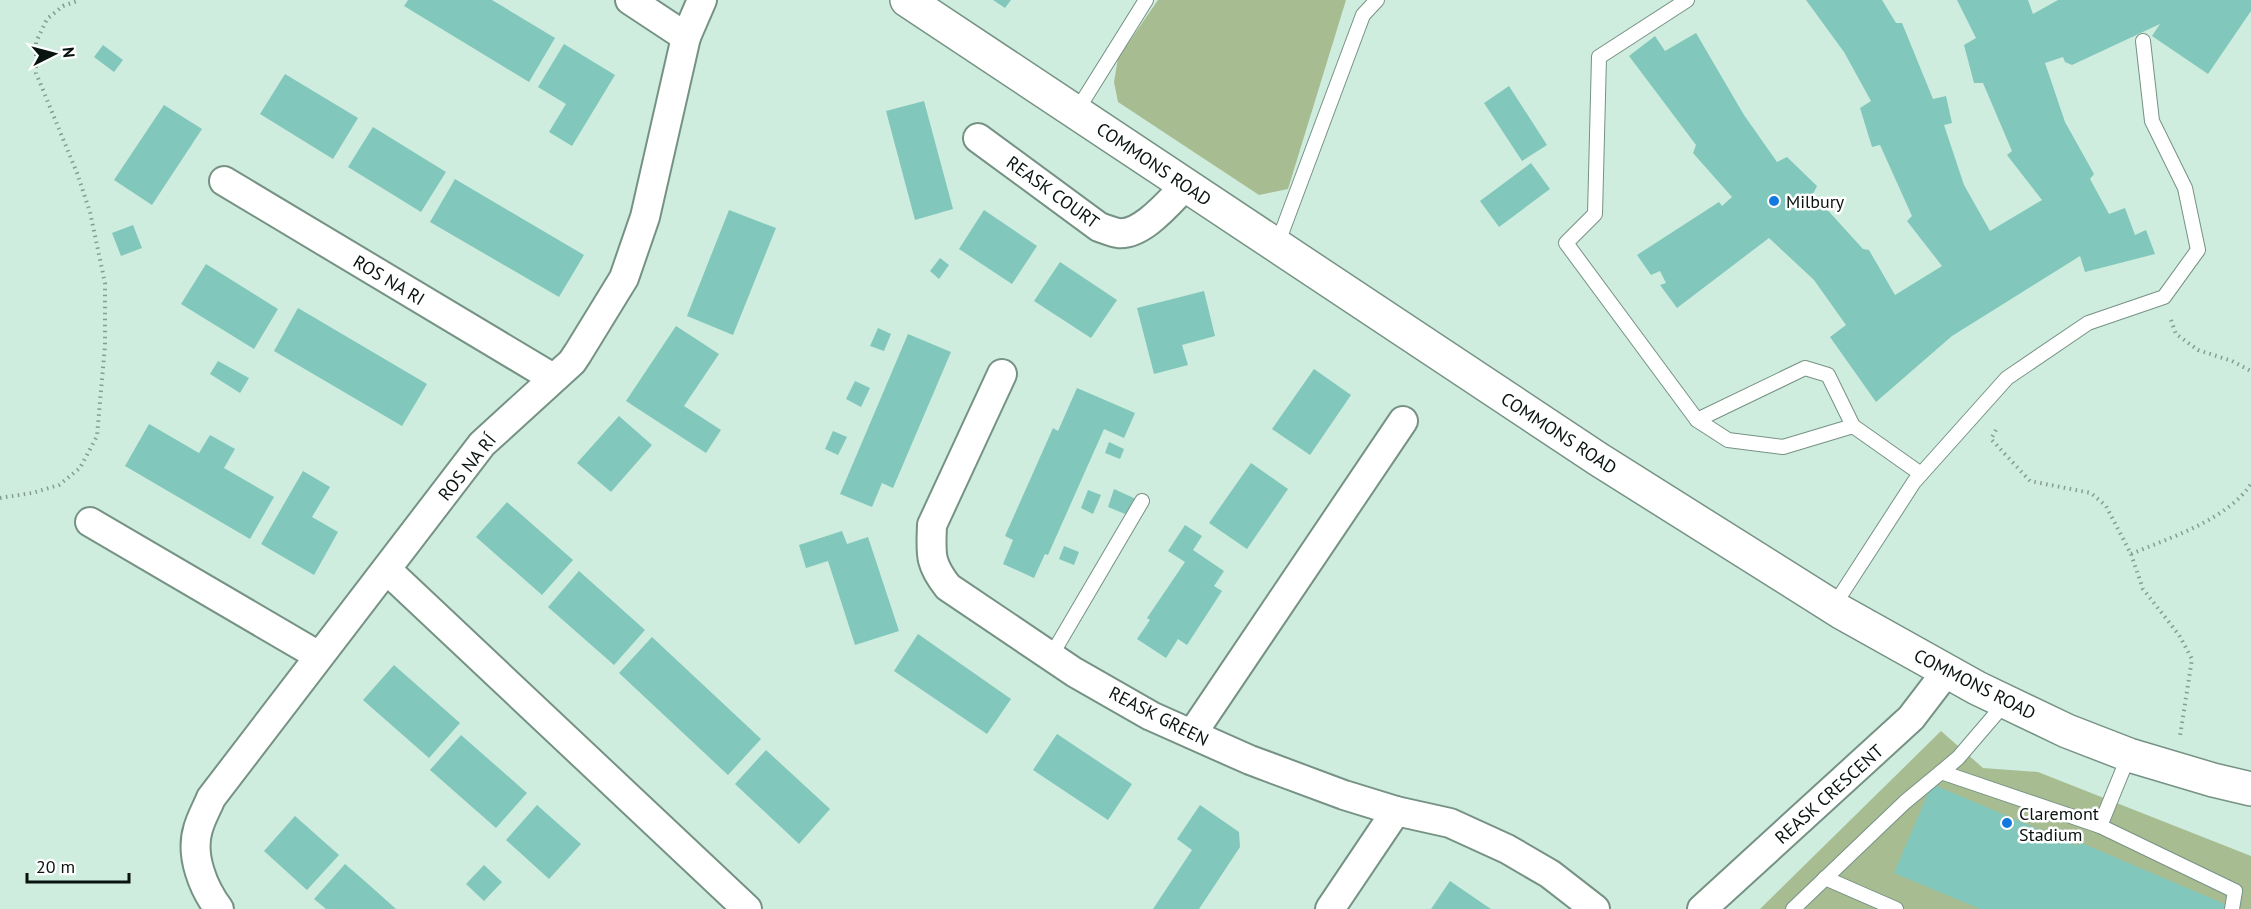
<svg xmlns="http://www.w3.org/2000/svg" width="2251" height="909" viewBox="0 0 2251 909" font-family="'PT Sans',sans-serif">
	<style>
		.green { fill: #a8bc92 }
		.building { fill: #82c7bb }
		.lines { fill: none; stroke-linecap: round; stroke-linejoin: round }
		.lane-casing { stroke: #769285; stroke-width: 16 }
		.street-casing { stroke: #769285; stroke-width: 32 }
		.secondary-casing { stroke: #769285; stroke-width: 36 }
		.path { stroke: #869d92; stroke-width: 4; stroke-dasharray: 1.5 4.5; stroke-linecap: butt }
		.lane { stroke: #fff; stroke-width: 14 }
		.street { stroke: #fff; stroke-width: 28 }
		.secondary { stroke: #fff; stroke-width: 33 }
		.poi-dot { fill: #1379e1; stroke: #fff; stroke-width: 2 }
		.labels { text-anchor: middle; dominant-baseline: central; stroke-width: 5; stroke-linejoin: round; paint-order: stroke }
		.street-label { font-size: 18px; fill: #09130f; stroke: #fff }
		.poi-label { font-size: 18px; fill: #09130f; stroke: #fff; text-anchor: start }
	</style>
	<rect width="100%" height="100%" fill="#ceedde"/>
	<g class="green">
		<polygon points="1158,0 1346,0 1288,189 1259,195 1118,102 1114,82 1118,58"/>
		<polygon points="1941,731 1983,768 2038,772 2251,856 2251,909 1760,909"/>
	</g>
	<g class="building">
		<polygon points="408,0 492,0 555,38 529,82 404,6"/>
		<polygon points="993,0 1011,0 1005,8"/>
		<polygon points="1806,0 1882,0 1896,23 1902,23 1933,99 1946,96 1952,123 1944,125 1964,185 1990,231 2042,200 2007,155 2012,151 1983,83 1974,83 1964,45 1976,38 1957,0 2028,0 2033,14 2058,0 2251,0 2251,11 2208,74 2152,36 2160,24 2072,65 2065,62 2063,57 2045,63 2065,122 2094,174 2090,179 2109,214 2125,208 2135,235 2146,230 2155,254 2085,272 2080,256 1952,336 1876,402 1830,337 1846,325 1814,280 1769,238 1677,308 1660,285 1666,283 1660,271 1651,275 1637,255 1719,202 1722,206 1732,197 1693,153 1696,145 1629,56 1655,36 1665,51 1696,33 1744,115 1777,162 1787,157 1817,186 1813,194 1863,249 1869,250 1895,295 1942,266 1907,221 1912,216 1880,145 1872,147 1860,108 1871,101 1844,52"/>
		<polygon points="564,44 615,75 572,146 549,132 566,104 538,87"/>
		<polygon points="103,45 123,60 114,72 94,57"/>
		<polygon points="285,74 358,118 333,159 260,114"/>
		<polygon points="1509,86 1547,145 1522,161 1484,103"/>
		<polygon points="924,101 953,209 915,220 886,111"/>
		<polygon points="164,105 202,129 152,205 114,180"/>
		<polygon points="373,127 446,172 421,212 348,167"/>
		<polygon points="1531,163 1550,189 1499,227 1480,201"/>
		<polygon points="455,179 584,255 559,297 430,222"/>
		<polygon points="729,210 776,228 733,335 687,316"/>
		<polygon points="984,210 1037,246 1012,284 959,249"/>
		<polygon points="133,225 142,248 121,256 112,233"/>
		<polygon points="940,258 949,265 939,279 930,271"/>
		<polygon points="1060,262 1117,300 1091,338 1034,301"/>
		<polygon points="206,264 278,309 254,349 181,304"/>
		<polygon points="1204,291 1215,336 1182,345 1188,365 1154,374 1137,308"/>
		<polygon points="298,308 427,384 402,426 274,351"/>
		<polygon points="676,326 719,354 684,406 721,430 706,453 626,401"/>
		<polygon points="878,328 891,334 884,351 870,346"/>
		<polygon points="908,334 951,352 893,488 882,483 872,507 840,494"/>
		<polygon points="218,361 249,378 240,393 210,374"/>
		<polygon points="1314,369 1351,395 1310,455 1272,429"/>
		<polygon points="855,381 870,388 861,407 846,399"/>
		<polygon points="1077,388 1135,413 1124,438 1104,429 1048,555 1045,554 1034,578 1003,564 1013,540 1005,536 1053,428 1058,431"/>
		<polygon points="619,416 652,445 611,492 577,463"/>
		<polygon points="149,424 199,453 210,435 235,449 224,468 274,497 250,539 125,466"/>
		<polygon points="833,431 847,437 838,455 825,449"/>
		<polygon points="1109,442 1124,449 1120,459 1105,453"/>
		<polygon points="1251,463 1288,489 1247,549 1209,523"/>
		<polygon points="303,471 330,487 312,517 338,532 314,575 261,544"/>
		<polygon points="1114,489 1136,499 1130,516 1108,507"/>
		<polygon points="1088,490 1101,495 1093,514 1081,508"/>
		<polygon points="507,502 573,560 542,595 476,537"/>
		<polygon points="1185,525 1202,536 1193,550 1224,571 1214,586 1222,591 1187,645 1178,639 1166,658 1137,639 1150,620 1147,618 1185,562 1168,551"/>
		<polygon points="842,531 847,544 868,537 899,631 855,645 828,561 806,568 799,545"/>
		<polygon points="1064,546 1079,552 1074,565 1059,559"/>
		<polygon points="579,571 645,630 614,665 548,607"/>
		<polygon points="918,634 1011,699 987,734 894,671"/>
		<polygon points="652,637 761,739 728,775 619,673"/>
		<polygon points="394,665 460,723 429,758 363,700"/>
		<polygon points="1057,734 1132,784 1108,820 1033,770"/>
		<polygon points="461,735 527,793 496,828 430,770"/>
		<polygon points="766,750 830,809 799,844 735,784"/>
		<polygon points="1932,784 2078,846 2079,842 2227,905 2225,909 1980,909 1894,873"/>
		<polygon points="537,805 581,844 549,879 506,840"/>
		<polygon points="1200,805 1239,832 1240,847 1199,909 1153,909 1192,850 1177,839"/>
		<polygon points="295,816 339,855 307,890 264,851"/>
		<polygon points="345,864 367,883 396,909 326,909 314,899"/>
		<polygon points="484,865 502,882 484,901 466,884"/>
		<polygon points="1450,881 1485,905 1491,909 1431,909"/>
	</g>
	<g class="lines">
		<g class="lane-casing">
			<g id="lane">
				<polyline points="1687,0 1599,57 1595,214 1566,243 1697,420 1805,368 1828,375 1853,426 1921,474"/>
				<polyline points="1076,112 1146,0"/>
				<polyline points="1277,245 1363,15 1377,0"/>
				<polyline points="1697,420 1728,440 1783,447 1853,426"/>
				<polyline points="1833,607 1914,482 2007,378 2088,323 2164,297 2198,250 2185,188 2152,121 2143,41"/>
				<polyline points="1051,656 1142,501"/>
				<polyline points="1941,772 2100,826 2235,891 2232,909"/>
				<polyline points="2100,826 2129,755"/>
				<polyline points="1825,878 1896,909"/>
				<polyline points="1793,909 1905,802 1958,758 2006,702"/>
			</g>
		</g>
		<g class="street-casing">
			<g id="street">
				<polyline points="630,0 686,37"/>
				<path d="M978,138L1099,227C1105,229 1112,232 1118,233C1142,236 1170,201 1186,185"/>
				<polyline points="224,181 553,378"/>
				<path d="M1002,374L932,525C931,554 929,563 948,587L1074,672L1151,716L1250,760L1344,795L1396,811L1450,823L1507,849L1550,874L1595,909"/>
				<polyline points="90,522 319,656"/>
				<polyline points="387,570 747,909"/>
				<polyline points="1192,734 1403,421"/>
				<path d="M219,909C203,888 190,855 198,829C201,818 207,808 211,798L482,444L572,362L578,353L624,278L645,217L686,37L702,0"/>
				<polyline points="1330,909 1396,811"/>
				<polyline points="1702,909 1911,718 1947,671"/>
			</g>
		</g>
		<g class="secondary-casing">
			<polyline id="secondary" points="907,0 1598,459 1841,612 1977,688 2067,731 2129,755 2213,780 2251,789"/>
		</g>
		<g class="path">
			<polyline points="2171,320 2176,334 2198,350 2232,361 2251,371"/>
			<path d="M1996,430L1991,439L2030,481L2091,493L2106,506L2131,554C2169,538 2227,520 2251,484"/>
			<polyline points="0,498 32,493 59,485 80,468 97,436 105,345 105,283 90,212 77,173 36,73 36,42 47,19 63,6 80,0"/>
			<polyline points="2131,554 2143,589 2179,635 2192,659 2180,736"/>
		</g>
		<use href="#lane" class="lane"/>
		<use href="#street" class="street"/>
		<use href="#secondary" class="secondary"/>
	</g>
	<g class="poi-dot">
		<circle cx="1774" cy="201" r="6"/>
		<circle cx="2007" cy="823" r="6"/>
	</g>
	<g class="labels">
		<g class="street-label">
			<text transform="translate(1154 164) rotate(34)">COMMONS ROAD</text>
			<text transform="translate(1053 192) rotate(36)">REASK COURT</text>
			<text transform="translate(389 280) rotate(31)">ROS NA RI</text>
			<text transform="translate(1559 433) rotate(33)">COMMONS ROAD</text>
			<text transform="translate(467 467) rotate(-51)">ROS NA RÍ</text>
			<text transform="translate(1975 684) rotate(27)">COMMONS ROAD</text>
			<text transform="translate(1159 716) rotate(27)">REASK GREEN</text>
			<text transform="translate(1829 794) rotate(-42)">REASK CRESCENT</text>
		</g>
		<g class="poi-label">
			<text x="1786" y="201">Milbury</text>
			<text x="2019" y="813">Claremont<tspan x="2019" dy="21">Stadium</tspan></text>
		</g>
	</g>
	<g transform="translate(54 54) rotate(84)" stroke="#ffffff" stroke-width="4.5" paint-order="stroke">
	<path d="M0-4.5L10 22L0 15L-10 22Z" fill="#09130f"/>
	<text y="-9" font-size="16" font-weight="bold" text-anchor="middle" fill="#09130f">N</text>
	</g>
	<path d="M27 873v9h102v-9" fill="none" stroke="#09130f" stroke-width="3"/>
	<text x="36" y="873" font-size="18" fill="#09130f" stroke="#ffffff" stroke-width="4.5" paint-order="stroke">20 m</text>
</svg>
